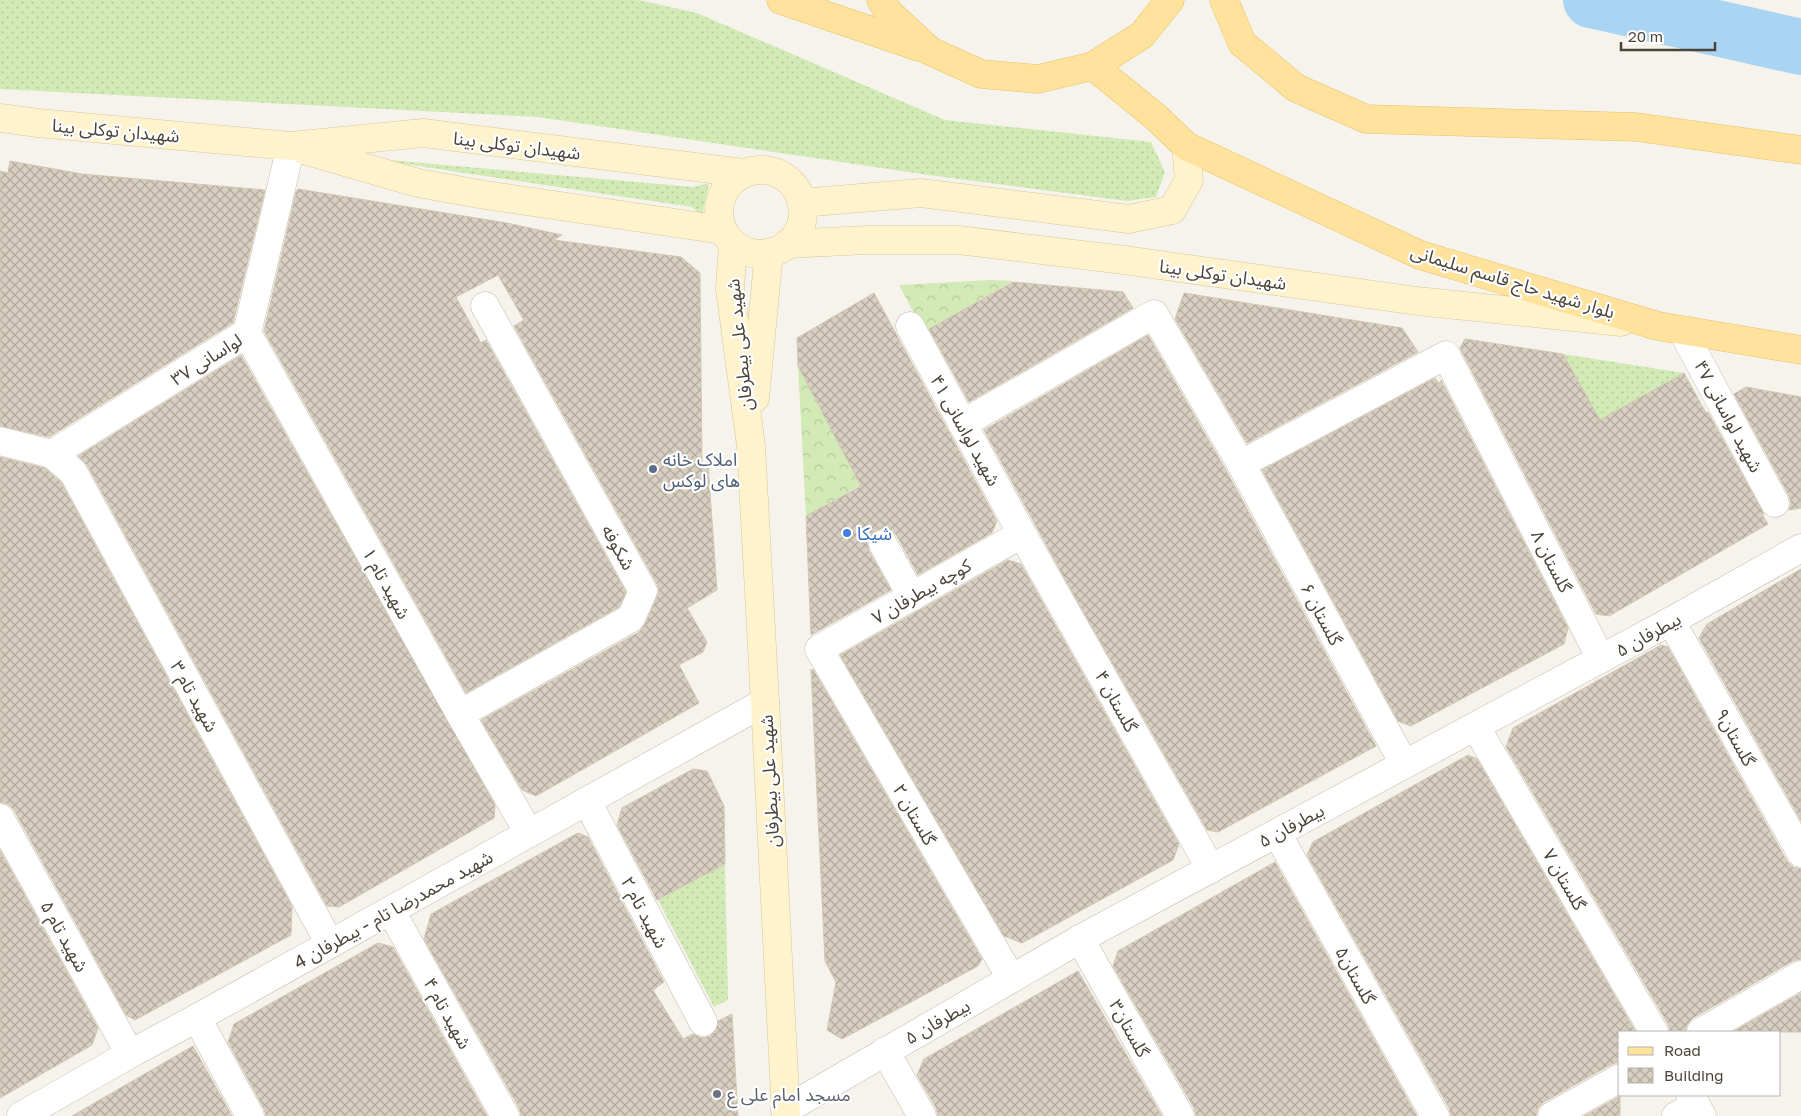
<svg xmlns="http://www.w3.org/2000/svg" width="1801" height="1116" viewBox="0 0 1801 1116" font-family="'Golos Text','Noto Sans Arabic',sans-serif">
	<style>
		.grass { fill: url(#grass-dots) }
		.forest { fill: url(#forest-crowns) }
		.lines { fill: none; stroke-linecap: round; stroke-linejoin: round }
		.river { stroke: #a9d4f2; stroke-width: 56 }
		.building { fill: url(#building-cross-hatch); stroke: #d3c7b4 }
		.street-casing { stroke: #c2bbae; stroke-width: 29 }
		.secondary-casing { stroke: #d6c79b; stroke-width: 29 }
		.primary-casing { stroke: #e6c16a; stroke-width: 29 }
		.street { stroke: #fff; stroke-width: 28 }
		.secondary { stroke: #fff3cd; stroke-width: 28 }
		.primary { stroke: #ffe39c; stroke-width: 28 }
		.service-dot { fill: #5c6f8a; stroke: #fff; stroke-width: 2 }
		.shop-dot { fill: #3f7fe0; stroke: #fff; stroke-width: 2 }
		.worship-dot { fill: #6b7280; stroke: #fff; stroke-width: 2 }
		.labels { text-anchor: middle; dominant-baseline: central; stroke-width: 4.5; stroke-linejoin: round; paint-order: stroke }
		.street-label { font-size: 18px; fill: #4b4439; stroke: #fff }
		.service-label { font-size: 18px; fill: #4e5e75; stroke: #fff; text-anchor: start }
		.shop-label { font-size: 18px; fill: #366cbe; stroke: #fff; text-anchor: start }
		.worship-label { font-size: 18px; fill: #5b616d; stroke: #fff; text-anchor: start }
	</style>
	<defs>
		<pattern id="grass-dots" width="8" height="8" patternUnits="userSpaceOnUse" patternTransform="scale(1.25)"><rect width="8" height="8" fill="#d2eab5"/><path d="M2 2h.1M6 6h.1" fill="none" stroke="#b6ca9c" stroke-width="1.8" stroke-linecap="round"/></pattern>
		<pattern id="forest-crowns" width="20" height="18" patternUnits="userSpaceOnUse" patternTransform="scale(1.25)"><rect width="20" height="18" fill="#d2eab5"/><path d="M2 6a3 3 0 1 1 6 0M12 15a3 3 0 1 1 6 0" fill="none" stroke="#b6ca9c"/></pattern>
		<pattern id="building-cross-hatch" width="8" height="8" patternUnits="userSpaceOnUse" patternTransform="scale(1.25)"><rect width="8" height="8" fill="#d8cfc1"/><path d="M0 0l8 8M0 8l8-8" fill="none" stroke="#b1aa9e"/></pattern>
	</defs>
	<rect width="100%" height="100%" fill="#f6f3ec"/>
	<g class="grass">
		<polygon points="0,0 639,0 697,13 945,120 1151,142 1165,172 1156,197 1127,201 929,175 538,117 0,89"/>
		<polygon points="365,158 693,187 709,183 702,216 692,207"/>
		<polygon points="1563,354 1684,373 1600,420"/>
		<polygon points="725,864 728,1000 714,1007 658,900"/>
	</g>
	<g class="forest">
		<polygon points="991,280 1013,281 924,332 899,285"/>
		<polygon points="798,366 861,485 806,516"/>
	</g>
	<g class="lines">
		<polyline class="river" points="1591,0 1801,47"/>
	</g>
	<g class="building">
		<polygon points="10,161 82,174 265,190 233,323 49,437 0,426 0,171 8,173"/>
		<polygon points="298,189 507,223 562,235 554,240 681,257 700,273 702,468 708,464 717,590 687,608 707,642 703,652 679,665 699,703 536,796 522,790 481,720 639,632 645,624 657,597 659,591 657,584 514,326 524,320 498,275 456,297 481,343 486,340 626,592 619,607 466,693 264,331 296,192"/>
		<polygon points="1013,282 1123,292 1133,308 969,402 929,329"/>
		<polygon points="874,293 997,521 992,533 918,575 897,536 892,531 884,528 875,531 869,536 867,543 869,551 891,590 811,635 806,516 861,486 798,366 797,338"/>
		<polygon points="1184,293 1402,328 1418,352 1247,443 1175,319"/>
		<polygon points="1148,335 1227,472 1376,746 1218,832 1207,830 1063,576 984,430"/>
		<polygon points="1465,339 1563,354 1600,420 1684,373 1706,413 1708,412 1764,514 1762,514 1768,524 1609,616 1596,614 1460,348"/>
		<polygon points="241,355 495,805 494,818 339,907 327,906 87,465 78,456"/>
		<polygon points="1435,378 1439,384 1441,380 1568,628 1564,644 1411,726 1398,721 1262,470"/>
		<polygon points="1746,387 1801,397 1801,508 1789,510 1791,503 1789,496 1734,394"/>
		<polygon points="0,457 45,468 61,482 292,906 291,935 135,1020 126,1015 14,810 8,804 0,802"/>
		<polygon points="1008,560 1021,564 1179,844 1173,860 1022,943 1004,936 840,655"/>
		<polygon points="1801,569 1801,821 1699,638 1707,624"/>
		<polygon points="1661,645 1668,647 1787,861 1793,867 1801,869 1801,959 1793,961 1693,1018 1687,1025 1685,1032 1670,1032 1668,1024 1506,747 1513,728"/>
		<polygon points="811,669 813,672 813,669 982,959 978,966 842,1039 827,1030 836,982 825,961"/>
		<polygon points="1468,755 1477,759 1636,1032 1620,1032 1620,1062 1612,1064 1544,1102 1538,1108 1536,1116 1451,1116 1449,1108 1307,855 1313,842"/>
		<polygon points="693,769 707,771 724,806 725,864 657,900 617,825 622,808"/>
		<polygon points="578,833 588,837 664,982 653,990 683,1039 693,1034 702,1038 710,1036 716,1030 718,1021 732,1014 738,1116 521,1116 519,1108 424,939 431,914"/>
		<polygon points="0,850 98,1028 92,1045 0,1098"/>
		<polygon points="1275,862 1417,1116 1196,1116 1194,1108 1113,966 1118,951"/>
		<polygon points="378,943 393,947 487,1116 266,1116 264,1109 228,1042 234,1024"/>
		<polygon points="1078,971 1162,1116 938,1116 936,1108 917,1075 924,1059"/>
		<polygon points="1801,993 1801,1032 1732,1032"/>
		<polygon points="193,1046 232,1116 72,1116 110,1094"/>
		<polygon points="1620,1096 1620,1116 1584,1116"/>
	</g>
	<g class="lines">
		<g class="street-casing">
			<g id="street">
				<polyline points="910,326 1022,534 1211,869"/>
				<polyline points="1682,330 1775,503"/>
				<polyline points="247,333 460,714 529,833"/>
				<polyline points="962,424 1154,314 1241,464 1404,764"/>
				<polyline points="0,441 52,454 73,472 330,944"/>
				<polyline points="52,454 247,333 291,146"/>
				<polyline points="1241,464 1446,355 1601,659"/>
				<polyline points="883,544 912,597"/>
				<polyline points="1671,621 1801,853"/>
				<polyline points="460,714 631,618 643,591 485,306"/>
				<polyline points="1476,727 1654,1032"/>
				<polyline points="587,801 703,1022"/>
				<polyline points="0,818 130,1054"/>
				<polyline points="1277,833 1435,1116"/>
				<polyline points="391,911 505,1116"/>
				<polyline points="1080,939 1180,1116"/>
				<polyline points="1011,978 819,649 1022,534"/>
				<polyline points="197,1018 250,1116"/>
				<polyline points="1701,1032 1801,975"/>
				<polyline points="885,1051 922,1116"/>
				<polyline points="1690,1095 1702,1116"/>
				<polyline points="785,1110 1080,939 1671,621 1801,548"/>
				<polyline points="21,1116 130,1054 197,1018 765,702"/>
				<polyline points="1552,1116 1620,1078"/>
				<polyline points="1676,1116 1696,1105"/>
			</g>
		</g>
		<g class="secondary-casing">
			<g id="secondary">
				<polyline points="0,118 38,123 291,146 423,133 743,173"/>
				<polyline points="304,150 418,183 485,195 723,230"/>
				<circle cx="761" cy="212" r="42"/>
				<polyline points="801,203 921,193 1129,219 1172,210 1189,180 1186,146"/>
				<polyline points="733,243 730,289 751,446 765,702 786,1116"/>
				<polyline points="787,244 866,240 958,240 1124,260 1417,301 1621,322"/>
				<polyline points="755,398 769,252"/>
			</g>
		</g>
		<g class="primary-casing">
			<g id="primary">
				<polyline points="781,0 919,47"/>
				<polyline points="881,0 888,12 930,51 981,74 1038,79 1093,66 1142,35 1170,0"/>
				<polyline points="1224,0 1242,43 1296,88 1366,119 1636,127 1801,150"/>
				<polyline points="1093,66 1157,118 1186,146 1420,255 1658,326 1801,350"/>
			</g>
		</g>
		<use href="#street" class="street"/>
		<use href="#secondary" class="secondary"/>
		<use href="#primary" class="primary"/>
	</g>
	<circle class="service-dot" cx="653" cy="469" r="5"/>
	<circle class="shop-dot" cx="847" cy="533" r="5"/>
	<circle class="worship-dot" cx="717" cy="1094" r="5"/>
	<g class="labels">
		<g class="street-label">
			<text transform="translate(116 130) rotate(5)">شهیدان توکلی بینا</text>
			<text transform="translate(517 145) rotate(7)">شهیدان توکلی بینا</text>
			<text transform="translate(1223 274) rotate(8)">شهیدان توکلی بینا</text>
			<text transform="translate(1513 281) rotate(17)">بلوار شهید حاج قاسم سلیمانی</text>
			<text transform="translate(739 345) rotate(-96)">شهید علی بیطرفان</text>
			<text transform="translate(206 359) rotate(-32)">لواسانی ۳۷</text>
			<text transform="translate(1729 416) rotate(62)">شهید لواسانی ۴۷</text>
			<text transform="translate(966 430) rotate(61)">شهید لواسانی ۴۱</text>
			<text transform="translate(619 547) rotate(61)">شکوفه</text>
			<text transform="translate(1552 561) rotate(63)">گلستان ۸</text>
			<text transform="translate(387 583) rotate(61)">شهید تام ۱</text>
			<text transform="translate(921 591) rotate(-30)">کوچه بیطرفان ۷</text>
			<text transform="translate(1322 614) rotate(62)">گلستان ۶</text>
			<text transform="translate(1648 634) rotate(-29)">بیطرفان ۵</text>
			<text transform="translate(195 696) rotate(61)">شهید تام ۳</text>
			<text transform="translate(1117 701) rotate(61)">گلستان ۴</text>
			<text transform="translate(1736 737) rotate(61)">گلستان۹</text>
			<text transform="translate(769 781) rotate(-93)">شهید علی بیطرفان</text>
			<text transform="translate(915 814) rotate(60)">گلستان ۲</text>
			<text transform="translate(1291 825) rotate(-28)">بیطرفان ۵</text>
			<text transform="translate(1565 879) rotate(60)">گلستان ۷</text>
			<text transform="translate(393 909) rotate(-29)">شهید محمدرضا تام - بیطرفان 4</text>
			<text transform="translate(645 912) rotate(62)">شهید تام ۲</text>
			<text transform="translate(65 936) rotate(61)">شهید تام ۵</text>
			<text transform="translate(1356 975) rotate(61)">گلستان۵</text>
			<text transform="translate(448 1013) rotate(61)">شهید تام ۴</text>
			<text transform="translate(937 1021) rotate(-30)">بیطرفان ۵</text>
			<text transform="translate(1130 1028) rotate(61)">گلستان۳</text>
		</g>
		<g class="service-label">
			<text x="663" y="459">املاک خانه<tspan x="663" dy="21">های لوکس</tspan></text>
		</g>
		<g class="shop-label">
			<text x="857" y="533">شیکا</text>
		</g>
		<g class="worship-label">
			<text x="727" y="1094">مسجد امام علی ع</text>
		</g>
	</g>
	<rect x="1618" y="1031" width="162" height="65" fill="#ffffff" stroke="#b7b4b0"/>
	<rect x="1628" y="1047" width="25" height="8" fill="#ffe39c" stroke="#b7b4b0"/>
	<text x="1664" y="1056" font-size="15" fill="#4b4439">Road</text>
	<rect x="1628" y="1068" width="25" height="15" fill="url(#building-cross-hatch)" stroke="#b7b4b0"/>
	<text x="1664" y="1081" font-size="15" fill="#4b4439">Building</text>
	<path d="M1621 42v8h94v-8" fill="none" stroke="#4b4439" stroke-width="2.5"/>
	<text x="1628" y="42" font-size="15" fill="#4b4439" stroke="#ffffff" stroke-width="4" paint-order="stroke">20 m</text>
</svg>
